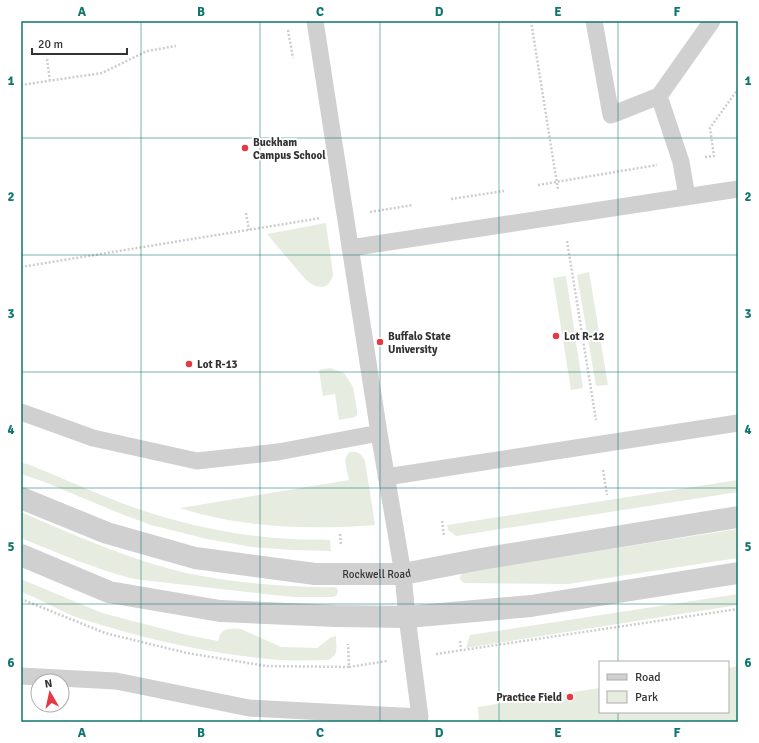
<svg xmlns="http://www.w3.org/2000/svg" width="759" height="743" viewBox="0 0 759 743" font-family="Signika,sans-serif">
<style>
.green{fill:#e6ecdf}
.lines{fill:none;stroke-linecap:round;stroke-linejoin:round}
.path{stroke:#cdcdcd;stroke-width:2.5;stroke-dasharray:2 2;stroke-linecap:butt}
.service{stroke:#d0d0d0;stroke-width:17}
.tertiary{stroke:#d0d0d0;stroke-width:22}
.grid{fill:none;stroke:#0f766e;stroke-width:1;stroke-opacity:0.55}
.poi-dot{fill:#e63946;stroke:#fff;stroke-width:1.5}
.labels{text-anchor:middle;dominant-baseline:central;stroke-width:4;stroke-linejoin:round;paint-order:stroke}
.poi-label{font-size:11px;font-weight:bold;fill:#333;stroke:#fff;text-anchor:start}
.street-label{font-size:11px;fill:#333;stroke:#fff}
.neatline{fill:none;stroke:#0f766e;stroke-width:1.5}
.grid-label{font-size:13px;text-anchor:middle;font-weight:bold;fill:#0f766e}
</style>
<rect width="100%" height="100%" fill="#fff"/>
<path class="green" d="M326,223L333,274C330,291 316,289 306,280L267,234Z
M589,272L608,385L596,386L577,275Z
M566,276L583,388L571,390L553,278Z
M330,368L344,373L353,387L357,410V415L355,417L339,420L335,394L323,396L319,370Z
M350,452C357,451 362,454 365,461L375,525C310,530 242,528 180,508L349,480C348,472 341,458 350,452Z
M21,462C53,473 82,488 114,500C170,522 231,536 291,539C304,540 317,539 330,540L331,551L292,550L252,547L207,539L151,525L119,513L42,481L21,474Z
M738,480V492L456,536L448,530L447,525Z
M21,512C74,535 130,560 186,573C220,580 254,584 288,586C304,586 319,588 334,587L337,588L338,592L336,596L332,597H296L273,595L134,579C95,569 58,553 21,538Z
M738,529V558L568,584L464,583C458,579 459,575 465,572Z
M21,579L102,613L187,635L218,641C219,639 219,637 220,635C223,628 234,628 241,629L281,647L317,648L330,638L336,636C336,647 339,654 329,660C313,660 297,661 281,660C213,655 144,639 79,618C59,611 41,599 21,592Z
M738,594V605L466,648L470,635Z
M738,666V722H479L478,707L600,688V712H728V668Z"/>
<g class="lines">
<path class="path" d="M531,21L558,190
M288,30L293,58
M47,59L50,81
M21,85L102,73L147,51L176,46
M705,157L714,156L710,128L738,89
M538,185L657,165
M451,199L504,191
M370,212L413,205
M246,213L249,230
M567,241L596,420
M21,267L321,218
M603,470L607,495
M442,521L444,536
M340,534L341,546
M21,599L105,633L187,653L266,666L349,667L348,644
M460,641L461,650
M436,654L738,609
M349,667L387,661"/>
<path class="service" d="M594,21L611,115L659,96L712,21
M659,96L681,162L687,197
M350,248L738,189
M21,412L93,438L197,461L278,452L379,433
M386,477L738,423
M21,676L116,681L249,708L420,717L407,617L403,574L379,433L315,21"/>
<g class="tertiary">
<path id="s1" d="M21,498L107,533L195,558L315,574H403L481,559L738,517"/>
<path d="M21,555L109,592L220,611L335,616L407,617L531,606L738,573"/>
</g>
</g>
<path class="grid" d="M141,21V722M260,21V722M380,21V722M499,21V722M618,21V662M21,138H738M21,255H738M21,372H738M21,488H738M21,604H738M618,712V722"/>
<g class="poi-dot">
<circle cx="245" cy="148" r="4"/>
<circle cx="556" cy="336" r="4"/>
<circle cx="380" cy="342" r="4"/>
<circle cx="189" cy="364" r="4"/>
<circle cx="570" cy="697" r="4"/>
</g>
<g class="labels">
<g class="poi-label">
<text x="253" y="142">Buckham<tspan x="253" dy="13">Campus School</tspan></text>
<text x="388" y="336">Buffalo State<tspan x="388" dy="13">University</tspan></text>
<text x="564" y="336">Lot R-12</text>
<text x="197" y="364">Lot R-13</text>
<text x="562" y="697" text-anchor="end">Practice Field</text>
</g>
<g class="street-label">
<text stroke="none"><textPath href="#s1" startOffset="367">Rockwell Road</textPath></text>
</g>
</g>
<rect width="759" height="743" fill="none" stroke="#ffffff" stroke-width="44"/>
<rect x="599" y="661" width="130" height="52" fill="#ffffff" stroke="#adadad"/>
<rect x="607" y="674" width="20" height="6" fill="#d0d0d0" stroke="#adadad"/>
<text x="635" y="681" font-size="12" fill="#333333">Road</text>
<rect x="607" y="691" width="20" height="12" fill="#e6ecdf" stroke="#adadad"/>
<text x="635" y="701" font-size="12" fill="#333333">Park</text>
<g transform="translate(50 693) rotate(351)"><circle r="19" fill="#ffffff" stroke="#adadad"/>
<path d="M0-3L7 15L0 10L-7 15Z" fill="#e63946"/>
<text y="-6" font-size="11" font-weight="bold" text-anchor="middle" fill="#333333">N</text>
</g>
<path d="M32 48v6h95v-6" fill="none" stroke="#333333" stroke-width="2"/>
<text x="38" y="48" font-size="12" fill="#333333" stroke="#ffffff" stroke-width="3" paint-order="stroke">20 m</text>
<rect x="22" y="22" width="715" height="699" class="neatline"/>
<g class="grid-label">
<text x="82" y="16">A</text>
<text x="201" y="16">B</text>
<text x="320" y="16">C</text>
<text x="439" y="16">D</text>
<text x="558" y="16">E</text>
<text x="677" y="16">F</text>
<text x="11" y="85">1</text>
<text x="748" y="85">1</text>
<text x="11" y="201">2</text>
<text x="748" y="201">2</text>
<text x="11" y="318">3</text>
<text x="748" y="318">3</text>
<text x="11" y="434">4</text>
<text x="748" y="434">4</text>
<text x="11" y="551">5</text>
<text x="748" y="551">5</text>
<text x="11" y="667">6</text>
<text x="748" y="667">6</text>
<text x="82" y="737">A</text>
<text x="201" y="737">B</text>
<text x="320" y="737">C</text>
<text x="439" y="737">D</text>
<text x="558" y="737">E</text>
<text x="677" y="737">F</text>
</g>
</svg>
